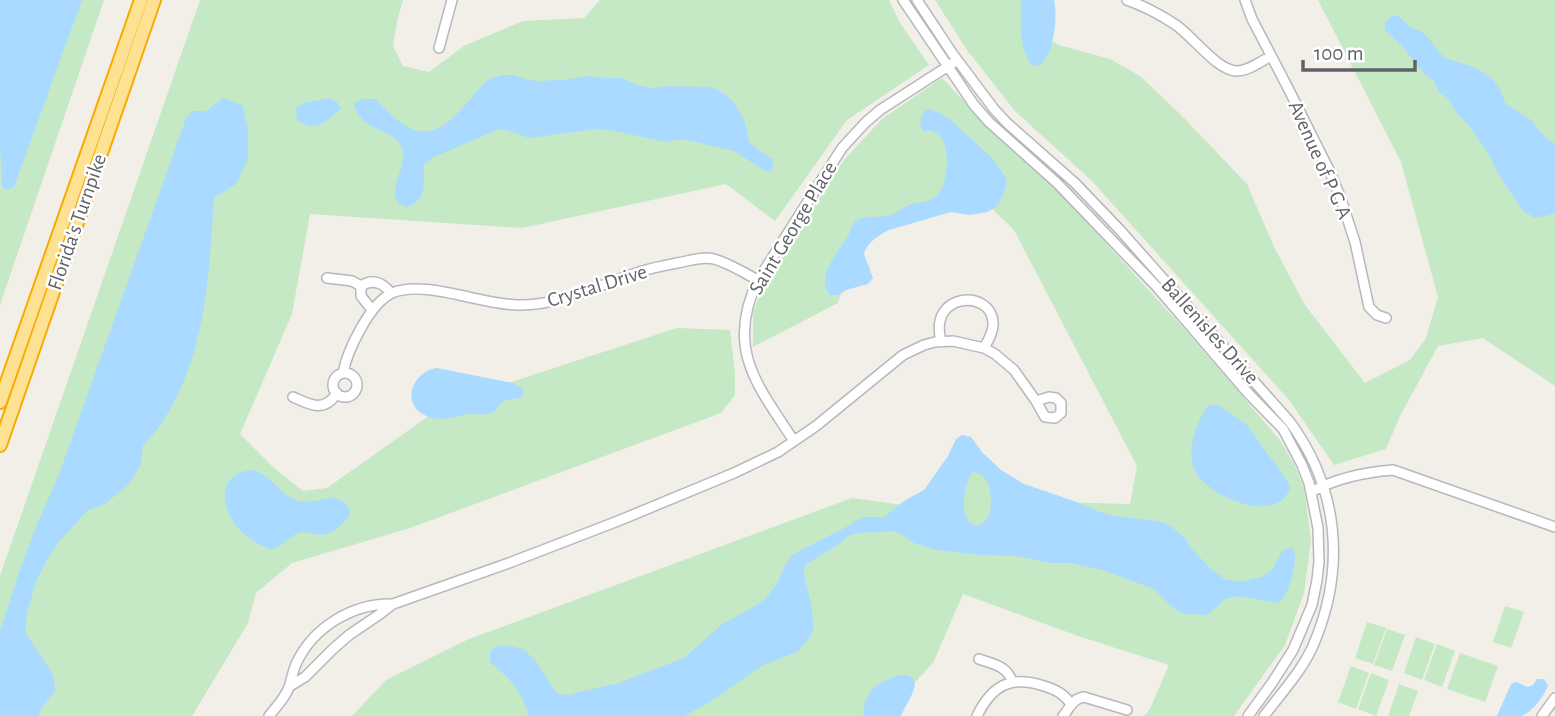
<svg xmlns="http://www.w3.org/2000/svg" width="1555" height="716" viewBox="0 0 1555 716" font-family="'Alegreya Sans',sans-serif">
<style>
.green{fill:#c5e8c5}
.water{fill:#aadaff;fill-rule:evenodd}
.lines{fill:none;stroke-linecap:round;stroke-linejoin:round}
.minor-casing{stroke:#b5b8bc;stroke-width:12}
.highway-casing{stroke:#f9ab00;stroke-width:16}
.minor{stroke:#fff;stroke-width:9}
.highway{stroke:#fde293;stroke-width:12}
.labels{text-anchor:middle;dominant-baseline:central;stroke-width:5;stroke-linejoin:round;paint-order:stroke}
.street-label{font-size:21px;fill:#5f6368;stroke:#fff}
</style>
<rect width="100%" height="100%" fill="#f1efe8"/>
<path class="green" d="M0,0H104L0,305Z
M200,0H403L397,21L393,46L403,66L429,72L464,46L523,21L584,18L600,0H889L900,23L929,65L847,120L775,221L726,184L522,228L310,214L292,314L240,434L275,469L303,491L327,488L447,403L677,328L730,330L735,373V395L721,413L410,528L292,563L256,593L248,623L192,716H0V576Z
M935,0H1029L1046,38L1059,45L1110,59L1140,76L1182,116L1247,184L1274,247L1305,305L1365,383L1410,360L1426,338L1438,297L1401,162L1318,0H1555V386L1483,338L1438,346L1400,416L1386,449L1334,465L1289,400L1091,180L1015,111L967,50Z
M942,78L987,125L1061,194L1187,332L1280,440L1296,468L1304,489L1311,540L1304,593L1285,645L1234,716H1144L1150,709L1169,665L1078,636L963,594L933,663L884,716H352L386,680L469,639L852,498L910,506L980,468L1052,502L1130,504L1137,466L1014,230L976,193L873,228L850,263L838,303L753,347V313L763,287L844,160L882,119Z
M1505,606L1524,612L1511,648L1493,642Z
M1367,622L1386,628L1373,664L1355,658Z
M1387,629L1405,635L1392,671L1374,665Z
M1416,637L1435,644L1422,680L1404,673Z
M1437,644L1455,651L1442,687L1424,680Z
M1460,653L1498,666L1485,702L1447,689Z
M1351,666L1369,673L1356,709L1338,702Z
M1371,673L1389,680L1376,716L1358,709Z
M1399,684L1418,691L1409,716H1388Z"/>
<path class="water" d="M0,0H82L14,187L6,190L2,187L0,146Z
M1021,0H1054C1058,17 1054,56 1039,66L1032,65C1018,48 1021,20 1021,0Z
M1392,16H1398L1409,26L1425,34L1441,54L1447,59L1471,66L1483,72L1493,80L1500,89L1505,103L1531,120L1545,137L1555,144V212L1554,214L1535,218L1523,211L1498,174L1489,154L1467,123L1458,115L1447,98L1439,92L1433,80L1427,77L1403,47L1385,30C1384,23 1387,20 1392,16Z
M505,75H514L528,80L540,81L563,80L590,76L604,78H621L638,85L651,88L666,86L711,87L725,94L734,103L744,120L750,143L773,160V168L769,172H767L734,151L682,139L666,142L610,130L597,129L529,138L507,130L499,129L432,158L424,165C423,183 428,201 406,207C404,206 398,203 397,201C389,191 406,165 403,152C398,126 359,134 354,103L363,99H375C384,107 393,118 403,124C435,145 454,117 474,95C478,91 481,85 485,82C491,78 498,76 505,75Z
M223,98L242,105L248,128V159L236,184L214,198C209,270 207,347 169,411C161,424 154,435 143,445L141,464L130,483L105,504L87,511L59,542L45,563L36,582L27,613L25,632L54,676L55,691L43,706L38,716H0V632L19,572L38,522L58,477L187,116L193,111H206Z
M329,98L337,102L341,109C326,121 314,135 297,119L296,108L304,103Z
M928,109L940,113L952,121L992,158L1005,176L1007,182L1005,190L999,204L993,209L987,212L970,215L951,212L889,230C879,235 867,242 864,254L873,278L868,284L846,290L839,295H830C815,278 837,253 847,238C851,232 851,224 857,220C867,214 879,219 889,215C896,213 902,208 908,205C919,201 929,204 938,194C951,179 953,124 923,131L920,126C921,119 921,113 928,109Z
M437,368L513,383L523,389L524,392L520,398C515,399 508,399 504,401C499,404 497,410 492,413C485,416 478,414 470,414C458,415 445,421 433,418C399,411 409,372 437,368Z
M1213,405L1220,406L1247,425L1288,482L1290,488C1277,527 1204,495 1194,469C1187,449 1196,422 1208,406Z
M962,435L971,437L982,452L1001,470L1024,484L1074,501L1100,512L1114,516L1157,521L1169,525L1186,539L1190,547L1212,570L1225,579L1241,582L1262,577L1272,570L1283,550L1287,548L1294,549C1298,562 1289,596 1278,603L1238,596L1225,599L1213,610L1206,615L1187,614L1180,612L1169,604L1154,589L1102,570L1071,563H1050L1017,556L981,555L936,550L914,543L901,534L893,531L858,533L847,536L842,542L805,565L804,574L812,610L814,628L809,639L797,652L763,665L710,702L684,716H528C522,689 510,679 490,662V653L491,650L495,647L504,645L523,649L536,661L555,691L559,694L567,695L619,683L684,658L721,625L760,603L766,598L778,582L785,565L792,555L852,524L854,521L866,517H884L904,501L924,490L948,456L956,439ZM973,472C984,474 988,480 990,491C998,534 957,539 965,492C967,484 968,478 973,472Z
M252,470C273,475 278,494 296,500C313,506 326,495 338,499C343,501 348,505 349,510C351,516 349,516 346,520C339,528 330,536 319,535C311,534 306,530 298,533C287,538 283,546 271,550C258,544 243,536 235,524C219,502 220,473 252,470Z
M900,675C930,674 906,702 901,716H864C863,691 878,682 900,675Z
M1537,679H1544L1548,685C1545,695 1532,713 1521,716C1514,716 1504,716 1497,716L1511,684L1516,682L1528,687L1533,685Z"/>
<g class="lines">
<g class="minor-casing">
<path id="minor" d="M903,0L974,105L989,122L1057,183L1157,287L1247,392L1283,429L1302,465L1309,483L1318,528L1319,562L1317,580L1312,605L1293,650L1272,683L1248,716
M917,0L952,53L994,109L1007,123L1075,183L1120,230L1290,422C1338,488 1346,565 1315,641C1304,669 1282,692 1264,716
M1127,0C1144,6 1161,15 1176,25C1193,37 1217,70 1236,71C1248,71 1260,62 1271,56
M1245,0L1252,19L1289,90L1329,170L1340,196L1355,242L1369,307L1377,315L1386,318
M439,48L452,0
M327,278L352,281L361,286
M372,310L361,296V286C373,278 383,283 391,293
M941,341C928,292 991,289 993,322C994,331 988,341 984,348
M343,373C347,351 370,303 392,293C424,279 482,305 518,305C563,306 604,282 646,270C656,267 667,265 677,263C689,261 702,256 714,259C729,263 744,273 758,280
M333 385a12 12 0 1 1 24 0a12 12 0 1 1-24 0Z
M293,397C310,405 324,413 337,393
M1049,397L1056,398L1061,403V413L1055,418L1045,417L1036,401Z
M794,441C757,385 725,348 758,280L842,148L865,123L880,110L953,63
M1311,492C1335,479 1366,472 1393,470L1555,527
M979,659C993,664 1008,666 1012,682
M290,686L305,677L333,649L349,635L380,614L393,604L509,563L618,521L734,473L778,452L816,426L903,355L924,345L935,342L953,341L984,348L995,354L1014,370L1036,401
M269,716C276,707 287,696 290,684C292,677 293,671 296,664C313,627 353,603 393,604
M977,716C992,685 1011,675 1044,686C1056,690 1063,693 1071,704
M1063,716C1070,708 1072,699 1084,697L1127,710
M1542,716L1555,698"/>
</g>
<g class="highway-casing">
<path id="highway" d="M0,402L141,0
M0,445L154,0"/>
</g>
<use href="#minor" class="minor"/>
<use href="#highway" class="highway"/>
</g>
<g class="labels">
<g class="street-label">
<text transform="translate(1320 160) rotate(66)">Avenue of P G A</text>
<text transform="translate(77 222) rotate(-71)">Florida's Turnpike</text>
<text transform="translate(793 228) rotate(-59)">Saint George Place</text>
<text transform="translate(597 286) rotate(-17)">Crystal Drive</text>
<text transform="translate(1210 331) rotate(48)">Ballenisles Drive</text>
</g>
</g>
<path d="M1303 60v10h112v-10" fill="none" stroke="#5f6368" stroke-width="3.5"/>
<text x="1314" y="60" font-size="21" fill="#5f6368" stroke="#ffffff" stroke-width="5" paint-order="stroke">100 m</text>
</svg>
